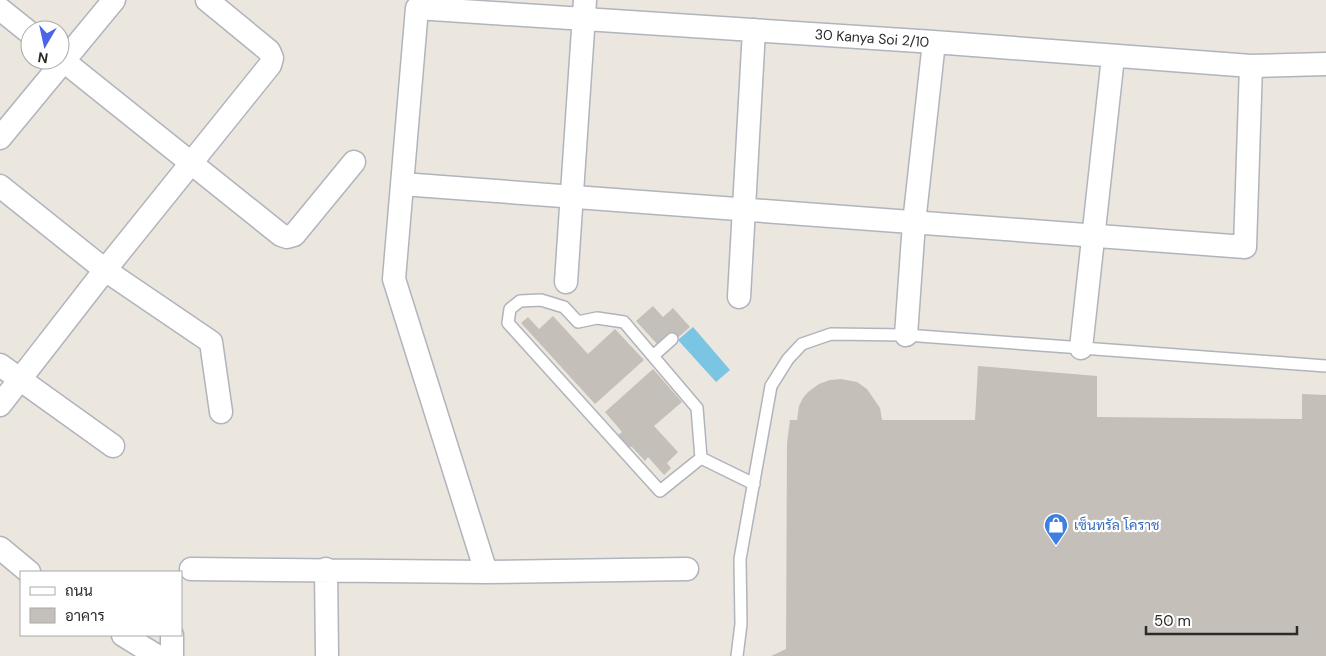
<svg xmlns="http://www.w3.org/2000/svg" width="1326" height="656" viewBox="0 0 1326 656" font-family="'DM Sans',Sarabun,sans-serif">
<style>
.water{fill:#7ac4e4}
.building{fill:#c4c0b9}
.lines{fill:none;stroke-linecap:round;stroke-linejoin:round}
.service-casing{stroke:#b1b4bd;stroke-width:14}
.minor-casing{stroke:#b1b4bd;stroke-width:25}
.service{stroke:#fff;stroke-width:11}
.minor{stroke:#fff;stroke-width:22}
.labels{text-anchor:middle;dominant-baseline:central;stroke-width:4.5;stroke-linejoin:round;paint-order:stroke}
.street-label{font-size:14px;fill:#2b2b2b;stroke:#fff}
.shop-label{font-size:14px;fill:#366cbe;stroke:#fff;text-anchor:start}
</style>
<rect width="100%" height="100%" fill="#ebe6de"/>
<path class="water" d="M693,327L730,370L716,382L678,340Z"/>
<path class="building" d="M653,306L663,317L673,308L690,327L674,341L668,334L657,344L636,321Z
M553,316L588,354L615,329L644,360L595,404L521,323L528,317L539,329Z
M978,366L1097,376V417L1302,419V394L1326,395V656H771L786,649L787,443L790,420H797L799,406L803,398L808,392L819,384L830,380L841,379L857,382L867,389L880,408L882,420H975Z
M653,369L682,402L654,426L678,452L667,463L671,468L664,475L648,457L645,461L632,447H629L618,435L622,432L605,412Z"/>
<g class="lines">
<g class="service-casing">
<path id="service" d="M653,356L672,339
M701,458L697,408L624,322L597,318L578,322L564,307L541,300L520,301L510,309L508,323L660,491L701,458L754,484
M737,656L741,624L740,559L771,386L788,359L802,344L831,334L906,335L1326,366"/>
</g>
<g class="minor-casing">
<path id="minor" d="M0,9L30,33
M60,58L281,235L287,237L294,235L354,162
M0,138L114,0
M402,184L1245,247L1251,66
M0,186L105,270L211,342L221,412
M566,282L585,0
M739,297L754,30
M906,335L914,223L934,42
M1081,348L1113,57
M0,365L113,446
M0,405L105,270L270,65L272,58L269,51L207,0
M0,548L29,572
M191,569L486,572L687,569
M326,569L327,656
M486,572L394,279L417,8L934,42L1251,66L1326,64
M123,635L157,656
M172,656V635"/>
</g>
<use href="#service" class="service"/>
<use href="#minor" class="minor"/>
</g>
<defs>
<g id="shop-pin" transform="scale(1.25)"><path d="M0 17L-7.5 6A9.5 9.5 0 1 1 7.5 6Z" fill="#3f7fe0" stroke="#fff"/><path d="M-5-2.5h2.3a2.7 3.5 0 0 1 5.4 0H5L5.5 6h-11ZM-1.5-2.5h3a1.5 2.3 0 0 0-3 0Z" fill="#fff"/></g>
</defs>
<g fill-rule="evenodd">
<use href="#shop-pin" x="1056" y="525"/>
</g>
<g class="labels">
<g class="street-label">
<text transform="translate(872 38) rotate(4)">30 Kanya Soi 2/10</text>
</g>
<g class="shop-label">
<text x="1074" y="525">เซ็นทรัล โคราช</text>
</g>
</g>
<rect x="20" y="571" width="162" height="65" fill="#ffffff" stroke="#aaaaaa"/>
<rect x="30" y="587" width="25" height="8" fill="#ffffff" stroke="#aaaaaa"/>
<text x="65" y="596" font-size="15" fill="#2b2b2b">ถนน</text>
<rect x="30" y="608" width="25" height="15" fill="#c4c0b9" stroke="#aaaaaa"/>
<text x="65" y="621" font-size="15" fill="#2b2b2b">อาคาร</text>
<g transform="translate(45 45) rotate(189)"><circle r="24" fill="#ffffff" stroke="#aaaaaa"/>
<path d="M0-4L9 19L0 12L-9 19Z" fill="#4c64ea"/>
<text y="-8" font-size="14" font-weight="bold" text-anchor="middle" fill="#2b2b2b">N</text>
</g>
<path d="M1146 626v8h151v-8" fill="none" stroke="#2b2b2b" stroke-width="2.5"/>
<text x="1154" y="626" font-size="15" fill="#2b2b2b" stroke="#ffffff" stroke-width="4" paint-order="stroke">50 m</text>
</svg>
